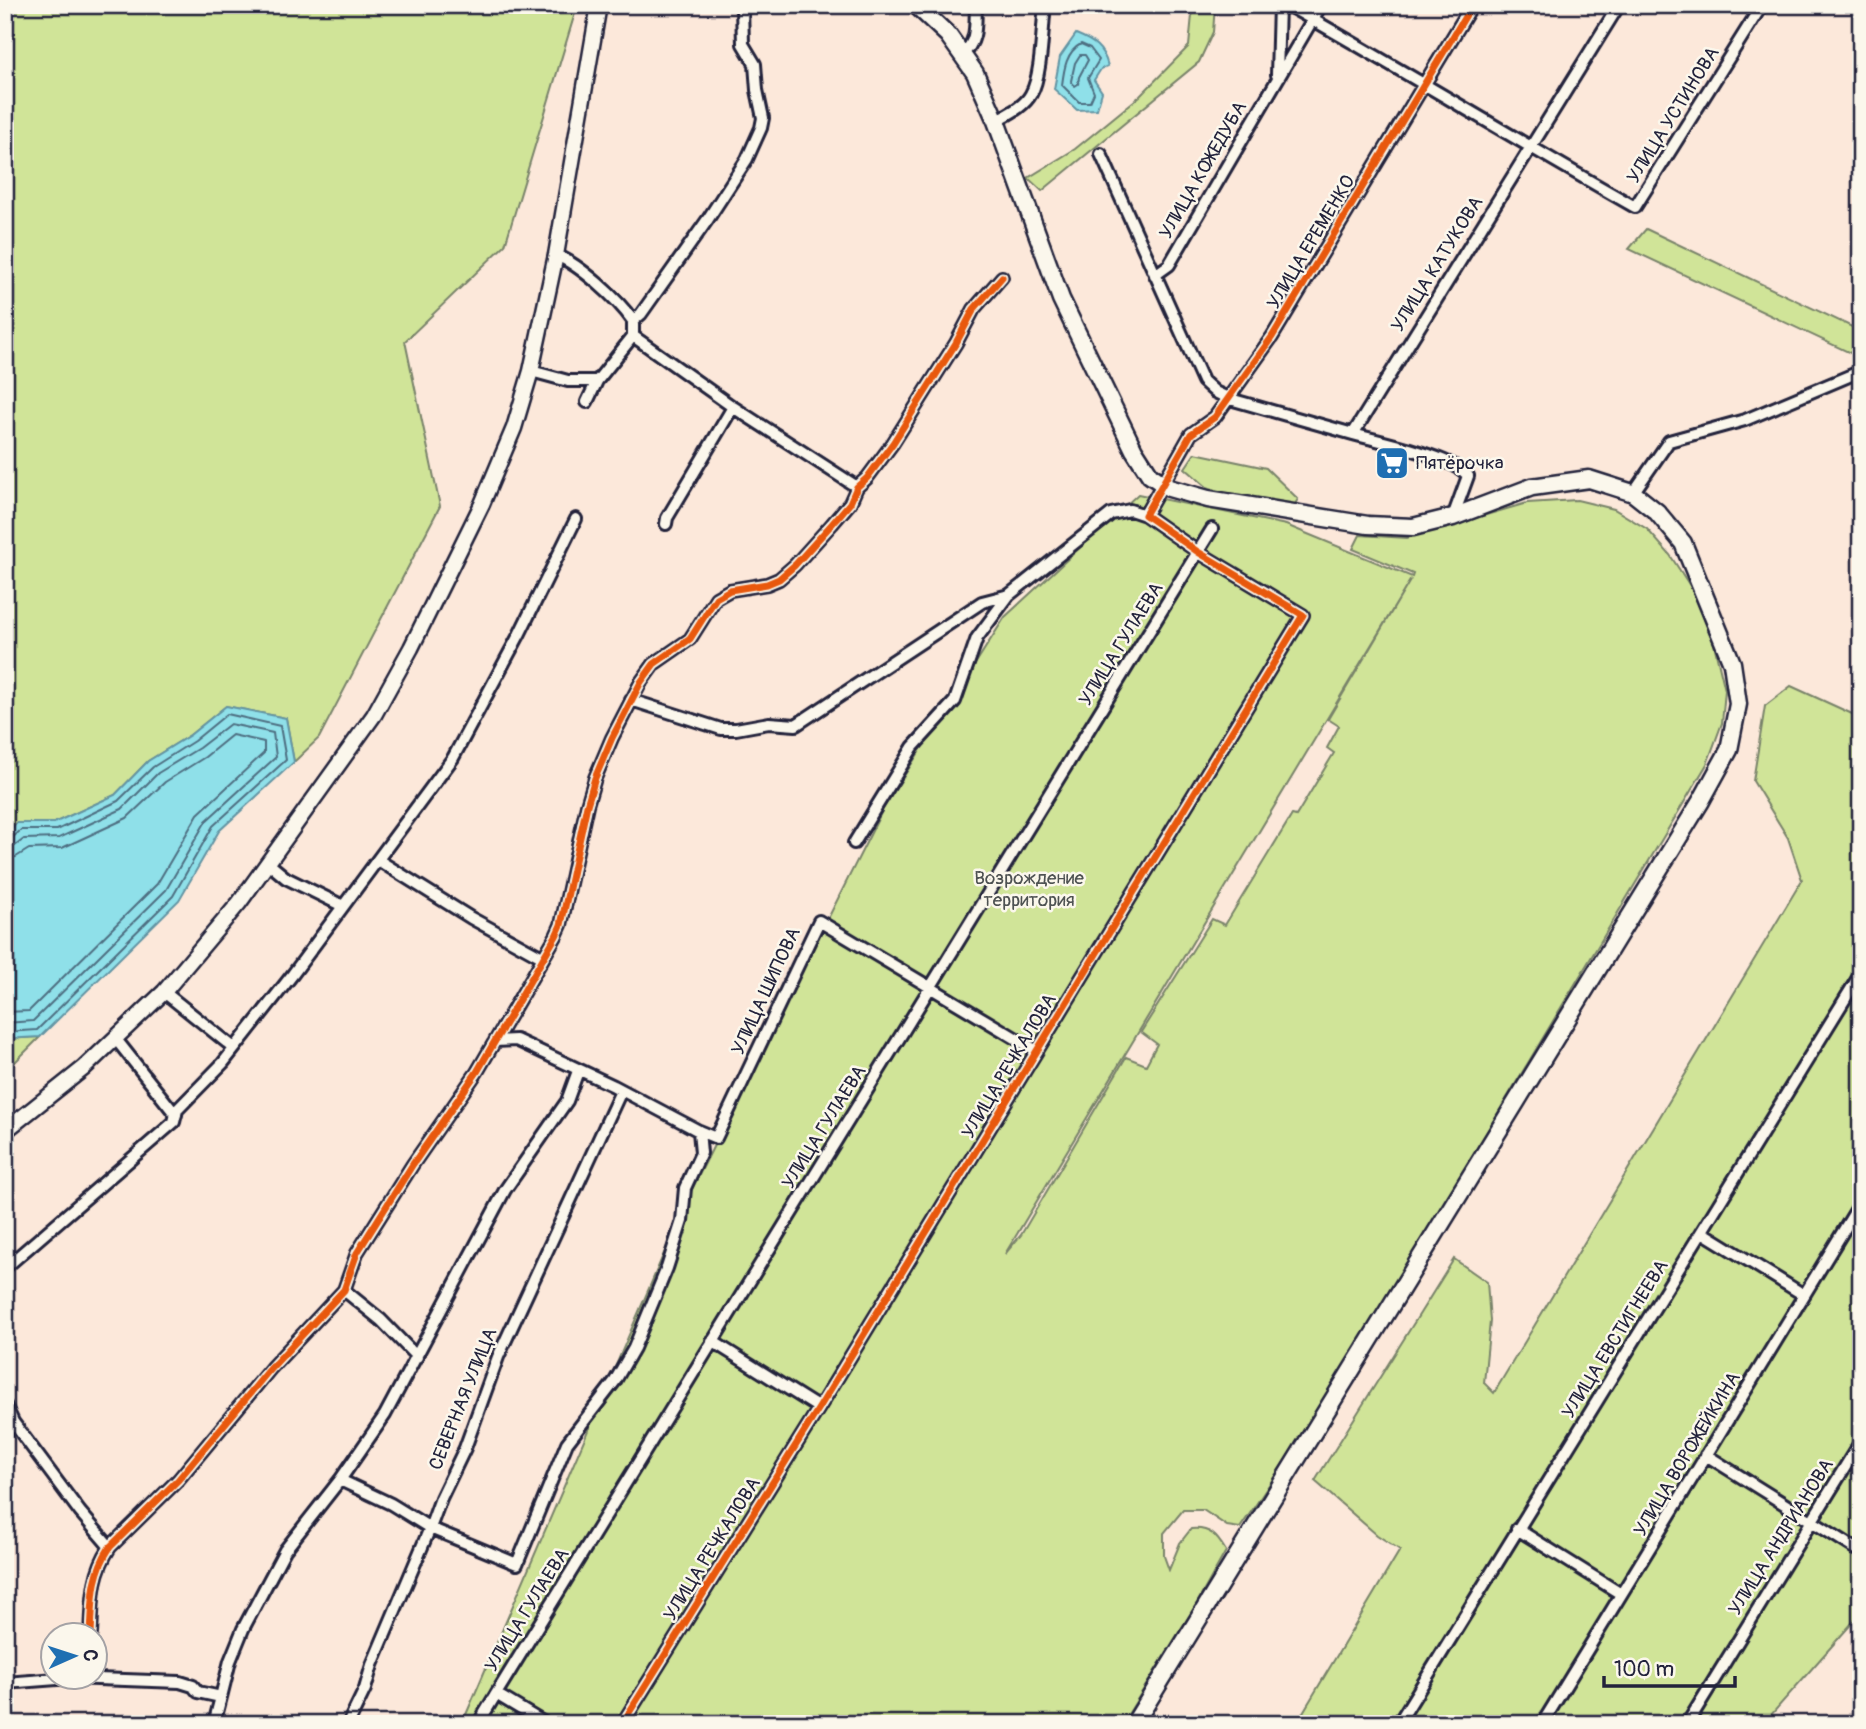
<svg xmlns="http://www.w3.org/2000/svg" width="1866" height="1729" viewBox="0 0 1866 1729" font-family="Pangolin,sans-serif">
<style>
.green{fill:#d0e498;stroke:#79836a;stroke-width:2;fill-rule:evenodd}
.water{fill:#8fe0e9;stroke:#6394a3;stroke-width:2}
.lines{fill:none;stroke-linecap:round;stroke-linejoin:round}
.shore{stroke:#4e6e81;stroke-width:2}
.minor-casing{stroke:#22223b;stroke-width:16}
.tertiary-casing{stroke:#22223b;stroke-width:19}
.secondary-casing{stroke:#22223b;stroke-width:21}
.minor{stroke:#fbf7ec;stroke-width:10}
.tertiary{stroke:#fbf7ec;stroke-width:14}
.secondary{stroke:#fbf7ec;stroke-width:16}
.cycleway-casing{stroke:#fbf7ec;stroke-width:11}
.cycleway{stroke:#e8590c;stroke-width:7}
.labels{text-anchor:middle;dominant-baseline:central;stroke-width:5;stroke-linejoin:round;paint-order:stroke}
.street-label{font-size:19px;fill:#22223b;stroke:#fbf7ec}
.poi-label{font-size:19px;fill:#22223b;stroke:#fbf7ec;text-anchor:start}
.park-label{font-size:19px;fill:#4e5252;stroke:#fbf7ec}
</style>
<rect width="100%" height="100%" fill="#fce8da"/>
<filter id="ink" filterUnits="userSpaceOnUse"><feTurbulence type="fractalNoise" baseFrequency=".0143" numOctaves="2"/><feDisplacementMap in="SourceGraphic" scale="14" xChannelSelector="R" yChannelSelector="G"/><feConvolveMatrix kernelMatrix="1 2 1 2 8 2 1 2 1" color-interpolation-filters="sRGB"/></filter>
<g filter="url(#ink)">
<path class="green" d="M5,5H575V13L505,245L405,341L440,506L319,738L294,762L286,718L226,706L190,735L148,761L115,795L54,823H17L5,835Z
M1193,5H1215L1213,32L1199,62L1042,191L1028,178L1075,149L1140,96L1189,46Z
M1646,229L1852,327L1861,313V358L1629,249Z
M1195,453L1266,468L1298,499L1294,506L1234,496L1207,487L1185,468Z
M1138,494L1286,525L1412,577L1413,574L1353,549L1360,535L1407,538L1527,503L1577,500L1614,509L1647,529L1670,555L1692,589L1714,644L1725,690L1722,723L1707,764L1338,1380L1253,1509L1240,1528L1227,1526L1203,1510H1183L1164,1533V1556L1169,1570L1180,1543L1191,1529C1210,1527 1217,1536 1226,1551L1197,1603L1122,1724H462L689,1195L883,809L1005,617ZM1411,579L1328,719L1339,726L1327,748L1334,753L1296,816L1292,815L1225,925L1212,919L1141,1032L1157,1044L1146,1065L1126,1057L1021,1235L1005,1254Z
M1791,686L1861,718V1613L1763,1724H1296L1400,1550L1377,1535L1315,1481L1454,1259L1487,1282L1490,1321L1484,1383L1494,1393L1802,880L1788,838L1753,781L1765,706Z
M40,1037L5,1072V1039Z"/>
<path class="water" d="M1076,34C1093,41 1103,47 1108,66L1101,69L1094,80L1102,92L1097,109L1077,110L1054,89L1060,57Z
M226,706L286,718L294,762L219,831L179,900L40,1037L5,1039V835L17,823H54L115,795L148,761L190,735Z"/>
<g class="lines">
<path class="shore" d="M1081,44L1090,48L1099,60L1088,78L1094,93L1090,102H1079L1062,85C1064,69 1066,52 1081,44Z
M1080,55H1085L1088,60L1079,77L1078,84L1075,86L1071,81L1075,63Z
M5,839L12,838L21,830H57L118,801L153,767L194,741L227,714L280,726L286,760L213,826L173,896L37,1030L5,1032
M5,848L15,846L24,839L59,838L122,809L158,773L199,748L230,724L273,733L276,757L206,821L166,890L33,1021L5,1023
M5,858L16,857L29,849L62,848L127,818L165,782L205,757L232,735L264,742V753L198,814L157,884L29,1011L5,1012"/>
<g class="minor-casing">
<path id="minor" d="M1287,5C1404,71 1518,141 1635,207L1762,5
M963,53C978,42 975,23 976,5
M1277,75L1279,5
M996,121C1008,114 1024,107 1031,94C1042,75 1042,29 1045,5
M1101,154L1203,381L1215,392L1230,399L1353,434L1619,5
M556,255C580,265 618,299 633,321
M1155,275L1169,265L1321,5
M633,336L733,407L857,487
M531,371L568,381H597
M587,402L597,381L633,336V321L641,314L708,219L747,159L761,128L763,118L757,90L755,64L743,44L742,7L738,5
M1353,434C1378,441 1455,457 1468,476L1453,517
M1633,493L1669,441L1745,420L1861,371
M666,524L667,518L733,407
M631,700L721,729H736L769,723L796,725L982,602L1009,595
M854,843L913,747L955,701L977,638L1009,595L1111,514L1130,510L1145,515
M378,860L471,918L542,957
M268,863L286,878L343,906
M164,992L234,1048
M115,1038L176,1115
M495,1041L516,1040L614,1086L699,1131L716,1138L819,921L1037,1051
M1702,1232L1804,1295
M5,1268L174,1122L177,1110L223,1063L293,974L453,758L519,635L576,519
M344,1290L381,1320L417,1357
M712,1341L819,1408
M5,1405L13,1422L80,1512L110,1547
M1706,1455L1861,1552
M340,1480L391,1504L430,1528L517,1564L567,1443L615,1381L634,1348L646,1319L667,1268L682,1221L685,1188L701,1153L699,1131
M1517,1529L1621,1594
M91,1634C93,1601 91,1576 110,1547L178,1480L271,1368L344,1290L357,1253L413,1164L477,1072L556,936L561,925L587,805L595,778L612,738L641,682L654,664L690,639L716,598L730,590L767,584L779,579L795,565L832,524L850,503L857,487L867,478L893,443L956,343L974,309L1002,277
M5,1683L70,1678L180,1682L193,1686L198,1692L221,1697L214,1724
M221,1697L230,1661L243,1629L285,1550L340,1480L385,1415L505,1190L567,1101L578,1071
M348,1724L365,1689L372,1665L430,1528L441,1498L465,1448L498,1357L621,1091
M478,1724L496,1694
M546,1724L496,1694L1212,529
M622,1724L819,1408L1303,615L1198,552L1145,515L1191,434L1215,417L1272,337L1472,5
M1398,1724L1861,973
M1542,1724L1861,1202
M1687,1724L1861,1441"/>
</g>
<g class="tertiary-casing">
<path id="tertiary" d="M5,1131L84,1068L164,992L239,903L374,715L411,648L482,504L514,428L531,371L556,255L599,5"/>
</g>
<g class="secondary-casing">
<path id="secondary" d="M916,5L948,35L975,73L996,121L1061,299L1134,450L1150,475L1169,488L1208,499L1368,525L1413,527L1453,517L1532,487L1589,479L1633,493L1657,512L1683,543L1732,663L1738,704L1729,750L1701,801L1134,1724"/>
</g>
<use href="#minor" class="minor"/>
<use href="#tertiary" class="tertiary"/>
<use href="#secondary" class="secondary"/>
<g class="cycleway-casing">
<path id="cycleway" d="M91,1634C93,1601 91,1576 110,1547L178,1480L271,1368L344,1290L357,1253L413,1164L477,1072L556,936L561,925L587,805L595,778L612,738L641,682L654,664L690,639L716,598L730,590L767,584L779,579L795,565L832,524L850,503L857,487L867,478L893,443L956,343L974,309L1002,277
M622,1724L819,1408L1303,615L1198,552L1145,515L1191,434L1215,417L1272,337L1472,5"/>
</g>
<use href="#cycleway" class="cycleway"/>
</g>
</g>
<defs>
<g id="supermarket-square" transform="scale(1.75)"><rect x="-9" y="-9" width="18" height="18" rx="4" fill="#1f6fb2" stroke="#fbf7ec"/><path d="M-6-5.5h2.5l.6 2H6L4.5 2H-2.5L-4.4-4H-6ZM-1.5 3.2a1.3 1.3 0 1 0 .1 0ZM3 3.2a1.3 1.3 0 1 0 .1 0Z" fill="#fff"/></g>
</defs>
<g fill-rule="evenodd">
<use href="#supermarket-square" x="1392" y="463"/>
</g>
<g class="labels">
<g class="street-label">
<text transform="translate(1673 115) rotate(-58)">УЛИЦА УСТИНОВА</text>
<text transform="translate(1203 170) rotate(-60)">УЛИЦА КОЖЕДУБА</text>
<text transform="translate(1311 242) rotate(-59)">УЛИЦА ЕРЕМЕНКО</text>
<text transform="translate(1437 264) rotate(-58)">УЛИЦА КАТУКОВА</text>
<text transform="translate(1121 644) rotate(-58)">УЛИЦА ГУЛАЕВА</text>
<text transform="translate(766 991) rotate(-65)">УЛИЦА ШИПОВА</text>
<text transform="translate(1009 1066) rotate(-59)">УЛИЦА РЕЧКАЛОВА</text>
<text transform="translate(824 1127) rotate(-58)">УЛИЦА ГУЛАЕВА</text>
<text transform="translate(1615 1339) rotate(-58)">УЛИЦА ЕВСТИГНЕЕВА</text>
<text transform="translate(463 1399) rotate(-68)">СЕВЕРНАЯ УЛИЦА</text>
<text transform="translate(1687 1454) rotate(-59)">УЛИЦА ВОРОЖЕЙКИНА</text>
<text transform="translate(1781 1537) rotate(-58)">УЛИЦА АНДРИАНОВА</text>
<text transform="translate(712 1549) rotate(-58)">УЛИЦА РЕЧКАЛОВА</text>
<text transform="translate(527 1610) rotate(-58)">УЛИЦА ГУЛАЕВА</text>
</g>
<g class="poi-label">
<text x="1416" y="463">Пятёрочка</text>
</g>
<g class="park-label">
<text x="1029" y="878">Возрождение<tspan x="1029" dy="22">территория</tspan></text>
</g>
</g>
<rect width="1866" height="1729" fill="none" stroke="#fbf7ec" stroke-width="28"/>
<rect x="14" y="14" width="1838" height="1701" fill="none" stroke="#22223b" stroke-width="2.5" filter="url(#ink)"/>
<g transform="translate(74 1656) rotate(87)"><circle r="33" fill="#fbf7ec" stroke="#a4a2a5" stroke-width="2"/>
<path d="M0-5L12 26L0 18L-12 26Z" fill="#1f6fb2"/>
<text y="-10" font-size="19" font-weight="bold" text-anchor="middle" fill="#22223b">С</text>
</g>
<path d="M1604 1676v10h131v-10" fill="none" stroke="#22223b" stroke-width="3.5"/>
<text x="1614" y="1676" font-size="21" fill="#22223b" stroke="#fbf7ec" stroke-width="5" paint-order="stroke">100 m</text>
</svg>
